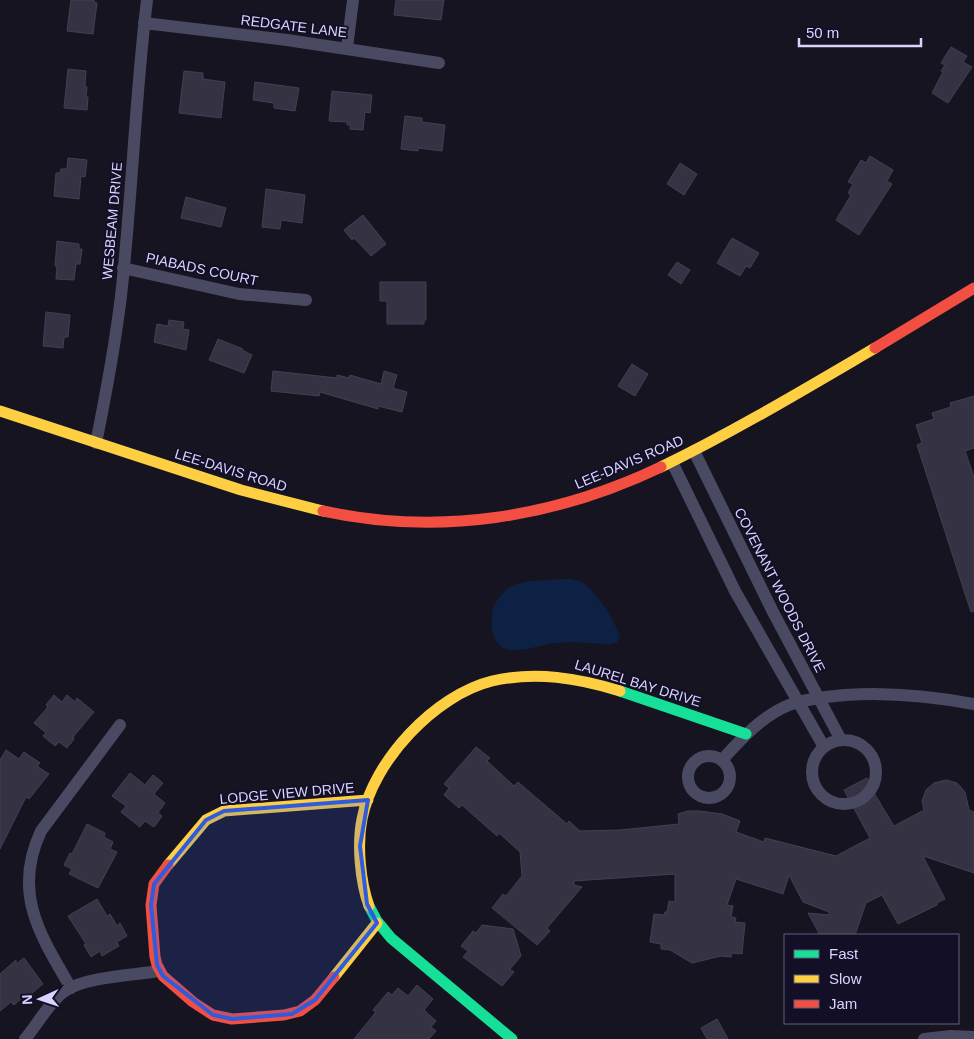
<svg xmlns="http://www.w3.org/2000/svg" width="974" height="1039" viewBox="0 0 974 1039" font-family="Arial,sans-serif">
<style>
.water{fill:#0d2144}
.building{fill:#343243;stroke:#433f54}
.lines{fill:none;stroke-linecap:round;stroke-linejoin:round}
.street{stroke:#4a4962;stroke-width:12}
.fast{stroke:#16e098;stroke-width:11}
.slow{stroke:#ffcf43;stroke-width:11}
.jam{stroke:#f24e42;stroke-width:11}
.marked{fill:#305bdc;fill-opacity:0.2;stroke:#305bdc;stroke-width:4;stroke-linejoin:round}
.labels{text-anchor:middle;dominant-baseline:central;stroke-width:4;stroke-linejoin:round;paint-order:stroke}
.street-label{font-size:14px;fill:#d9d4ff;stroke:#130f26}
</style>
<rect width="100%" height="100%" fill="#161421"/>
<path class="water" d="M572,579C575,580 580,581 583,583C597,593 616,621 620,638L617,642L612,644C593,644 573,641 555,643C541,645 519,653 506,649C490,645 490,619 494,606C496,600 506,589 511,586C522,580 559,579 572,579Z"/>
<path class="building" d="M71,0H94V2L97,3L93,34L67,31Z
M396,0H444L441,20L394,15Z
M951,47L967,56L963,62L972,67L948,103L932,93L943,72L941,71L945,65L941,63Z
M68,69L86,71L85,86L87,87L86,97H88L87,110L64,108Z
M184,71L203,73V79L225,82L221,118L179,113Z
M255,82L299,88L295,111L274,108V103L253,100Z
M332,91L372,95L370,113L365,112L363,130L350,129V125H347V122L329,121Z
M405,116L422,118V122L445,125L442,151L418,148V151L401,149Z
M870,156L893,170L887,181L892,184L859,235L836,220L851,195L848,193L853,184L848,182L861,160L866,163Z
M68,158L87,160L85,177L81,176L79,199L54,196L56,173H60L61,169H67Z
M680,163L697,174L684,195L667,184Z
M266,189L305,195L302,223L281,220L280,229L262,227Z
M186,197L226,208L221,227L181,218Z
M363,215L386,244L371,256L354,238L352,240L344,230Z
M732,238L759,253L750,268L746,266L740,276L717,263Z
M57,241L79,244V249H82L80,264H76L74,280L56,279L57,266H55Z
M677,262L690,270L681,284L668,275Z
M380,282H426V320H424V324H387V301H380Z
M46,312L70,315L68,337H64L63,348L43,346Z
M169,320L184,322L183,329L189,330L186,350L154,342L157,324L168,326Z
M218,339L243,349L242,350L252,355L244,373L209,360Z
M632,364L648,374L635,396L618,386Z
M273,371L337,378V375L349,378L350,375L381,384L384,371L397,375L393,388L407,392L402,412L378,406V409L320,392L319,396L271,391Z
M974,396V448L965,451L974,477V611L971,612L917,445L922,443L916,425L934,419L932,413L951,407L950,403Z
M54,695L62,702L67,695L75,702L77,698L94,712L73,737L74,739L67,748L59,742L55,746L43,736L46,733L34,723L48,707L46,705Z
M476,747L490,758L487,761L514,786L518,782L567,824L569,821L580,831L620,830L679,824L678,814L688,811H700L722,814L740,821L736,832L764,842L765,838L836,856L870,838L844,790L867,778L871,788L894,826L924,810L922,801L926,790L934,783L946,780L957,783L965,792L969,810L974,812V873L923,856L945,899L937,903V905L898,924L882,895L866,903L855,935H820L808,913L829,915V912L803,902L789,875L783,894L736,879L727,905L733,906L731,917L736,918L735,922L745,923L742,954L732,953L731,957L721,956L692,963L670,950L661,949V944L650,942L654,914L664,915L665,912H667L669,901L675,902V874L574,881V885L582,887L547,928L550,931L537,945L492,908L503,894L506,896L522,876L520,852L499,833L497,836L462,805L459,808L444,795L449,788L444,784Z
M6,750L19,759L24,752L40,763L37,766L49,774L29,799L26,797L0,849V760Z
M130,773L145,785L153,775L163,783L154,794L165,803L158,813L162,816L154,827L145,821L140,827L121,812L126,806L112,796Z
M87,824L105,833L104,837L113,842L110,849L117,852L98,888L69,874L72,869L64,865L70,853L72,854Z
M97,899L107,916L110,914L117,926L120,923L127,936L117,942L119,946L102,956L100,951L91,957L84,945L86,944L68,916Z
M482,925L513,929L521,956L510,969L514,972L502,986L463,957L468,951L461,946L473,931L476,933Z
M24,958L43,984L32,993L34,995L25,1003L21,999L14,1005L11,1002L0,1011V974L16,960V964Z
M417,985L433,999L424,1010L436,1021L431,1027L436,1031L429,1039H354L376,1012L373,1010L388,992L392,995L398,988L408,996Z
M717,1019L728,1039H707L701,1028Z"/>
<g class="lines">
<path class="street" d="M144,23L287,40L439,63
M347,48L353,0
M123,268L239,294L306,300
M96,443C106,394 115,345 121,296C132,198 135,98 147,0
M694,451L773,612L841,740
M672,462L735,591L824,747
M812 772a32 32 0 1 1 64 0a32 32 0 1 1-64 0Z
M688 777a21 21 0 1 1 42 0a21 21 0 1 1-42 0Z
M722,760C741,739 762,716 789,705C801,700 814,699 826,697C876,690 925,695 974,704
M71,988C40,935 12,893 41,831L120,725
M25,1039C36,1026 52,999 65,991C85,977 134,975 159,971
M924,1039L951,1036L974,1037"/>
<path class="fast" d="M620,691L746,734
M369,906L377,921L391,938L512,1039"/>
<path class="slow" d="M0,411L241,490L323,511
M661,467C735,431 805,389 875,348
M168,865L206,820L224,811L368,800
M369,906C360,881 357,844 362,819C373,761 435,695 492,681C536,671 578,678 620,691
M334,977L377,923"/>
<path class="jam" d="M875,348L974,288
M323,511C439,536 554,518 661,467
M168,865L154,884L151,905L155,957L157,965L163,976L193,1002L213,1015L232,1019L284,1015L300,1011L315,1000L334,977"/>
</g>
<path class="marked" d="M368,800L360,846L367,904L377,923L315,1000L292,1014L232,1019L213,1015L163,976L157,965L151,905L154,884L206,820L224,811Z"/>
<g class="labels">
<g class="street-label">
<text transform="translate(294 26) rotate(7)">REDGATE LANE</text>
<text transform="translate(112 221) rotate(-85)">WESBEAM DRIVE</text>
<text transform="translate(202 269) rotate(12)">PIABADS COURT</text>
<text transform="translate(629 462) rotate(-23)">LEE-DAVIS ROAD</text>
<text transform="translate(231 470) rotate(17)">LEE-DAVIS ROAD</text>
<text transform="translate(780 590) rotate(63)">COVENANT WOODS DRIVE</text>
<text transform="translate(638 683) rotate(17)">LAUREL BAY DRIVE</text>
<text transform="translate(287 793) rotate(-5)">LODGE VIEW DRIVE</text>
</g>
</g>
<rect x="784" y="934" width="175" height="90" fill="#130f26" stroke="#625e7d"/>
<rect x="794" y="950" width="25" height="8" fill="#16e098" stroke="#625e7d"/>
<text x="829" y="959" font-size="15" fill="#d9d4ff">Fast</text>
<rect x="794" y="975" width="25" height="8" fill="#ffcf43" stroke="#625e7d"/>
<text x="829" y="984" font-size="15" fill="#d9d4ff">Slow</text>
<rect x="794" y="1000" width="25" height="8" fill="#f24e42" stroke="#625e7d"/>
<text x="829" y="1009" font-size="15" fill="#d9d4ff">Jam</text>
<g transform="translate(40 999) rotate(267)" stroke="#130f26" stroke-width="4" paint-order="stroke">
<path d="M0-4L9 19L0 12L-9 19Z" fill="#d9d4ff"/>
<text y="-8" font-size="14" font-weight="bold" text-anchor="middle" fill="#d9d4ff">N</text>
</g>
<path d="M799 38v8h122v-8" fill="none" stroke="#d9d4ff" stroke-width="2.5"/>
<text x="806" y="38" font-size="15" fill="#d9d4ff" stroke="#130f26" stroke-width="4" paint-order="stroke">50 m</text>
</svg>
